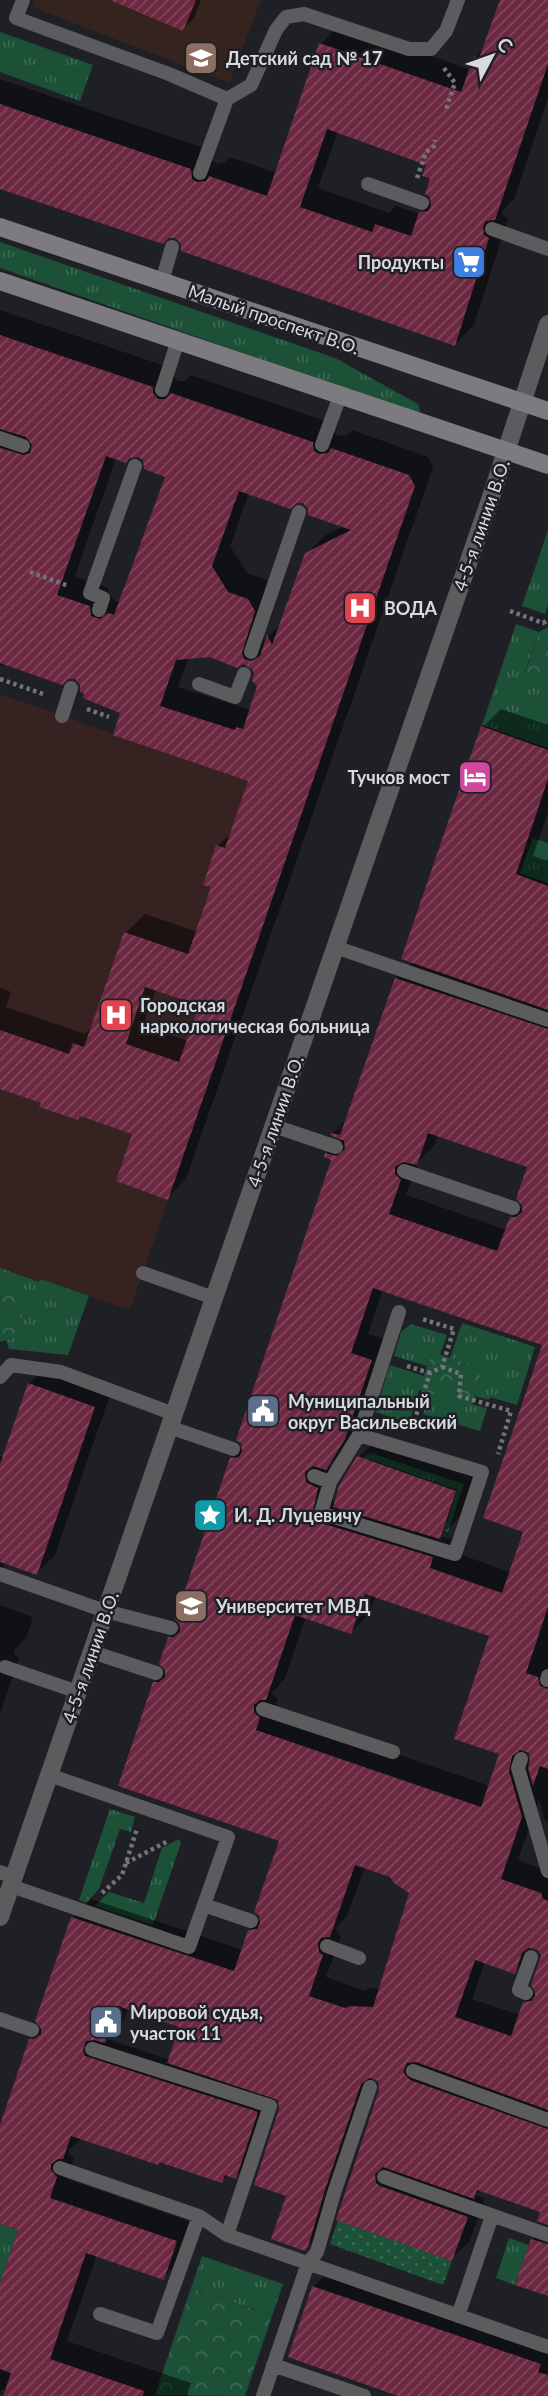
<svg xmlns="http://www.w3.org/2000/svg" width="548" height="2396" viewBox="0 0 548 2396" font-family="Lato,sans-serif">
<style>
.education{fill:#35231e}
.medical{fill:#352221}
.grass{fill:url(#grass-tufts)}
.park{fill:url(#park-crowns)}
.garden{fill:url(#garden-dots)}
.shadow{fill:#0007;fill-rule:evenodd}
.building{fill:url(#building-hatch);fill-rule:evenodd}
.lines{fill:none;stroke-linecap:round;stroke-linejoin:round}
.path{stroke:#737479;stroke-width:4.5;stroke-dasharray:3.5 3.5;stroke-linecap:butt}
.lane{stroke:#5c5b5e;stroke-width:14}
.street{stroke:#5c5b5e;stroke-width:18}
.secondary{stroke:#7e7b80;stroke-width:18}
.labels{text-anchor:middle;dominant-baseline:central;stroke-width:5;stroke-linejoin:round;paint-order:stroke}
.poi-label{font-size:18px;font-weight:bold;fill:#d9dade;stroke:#1f2026;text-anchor:start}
.street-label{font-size:18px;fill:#d9dade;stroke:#1f2026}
</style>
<defs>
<pattern id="grass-tufts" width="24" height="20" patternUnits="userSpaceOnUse" patternTransform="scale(1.75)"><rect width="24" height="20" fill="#1c5037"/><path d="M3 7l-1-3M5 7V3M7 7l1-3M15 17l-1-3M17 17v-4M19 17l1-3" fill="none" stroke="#3c6954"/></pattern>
<pattern id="park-crowns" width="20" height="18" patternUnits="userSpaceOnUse" patternTransform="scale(1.75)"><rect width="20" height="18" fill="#1c5037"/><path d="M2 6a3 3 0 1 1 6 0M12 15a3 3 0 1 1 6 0" fill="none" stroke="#3c6954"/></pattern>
<pattern id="garden-dots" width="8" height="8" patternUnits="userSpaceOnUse" patternTransform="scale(1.75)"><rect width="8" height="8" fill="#1c5037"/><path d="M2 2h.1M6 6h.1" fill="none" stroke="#3c6954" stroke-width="1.8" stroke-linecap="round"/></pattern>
<pattern id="building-hatch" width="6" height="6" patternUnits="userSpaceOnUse" patternTransform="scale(1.75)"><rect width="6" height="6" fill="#6d2841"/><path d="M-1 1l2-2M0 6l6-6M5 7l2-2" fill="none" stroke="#81475c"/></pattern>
</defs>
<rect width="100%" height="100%" fill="#1f2026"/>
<path class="education" d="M34,0H261L229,83L32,7Z"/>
<path class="medical" d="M0,694L306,801L130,1310L41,1280L39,1282L0,1268Z"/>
<path class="grass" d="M0,32L93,65L80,101L0,72Z
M0,242L335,358L418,404L420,411L417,414L412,412L0,268Z
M548,530V605L545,614L522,606Z
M516,624L539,632L525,672L548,681V748L482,725Z
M533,838L548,843V883L520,873Z
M0,1268L39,1282L41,1279L89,1296L68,1355L9,1349L6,1340L14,1337L4,1298L0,1296Z
M462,1323L535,1347L517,1405L490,1397L489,1400L475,1396L483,1368L450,1358Z
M411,1324L447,1335L440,1355L432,1352L427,1366L394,1356L401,1332Z
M390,1365L424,1376L409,1423L375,1412Z
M429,1393L487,1408L480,1431L423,1414Z
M370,1453L464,1484L448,1532L418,1522L421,1514L447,1522L457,1490L369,1459L357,1492L362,1458Z
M110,1809L135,1817L131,1832L120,1829L99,1889L86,1903L79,1900Z
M179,1839L181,1843L153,1925L95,1906L109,1892L144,1903L162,1848Z
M0,2224L18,2230L0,2283Z
M509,2238L529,2245L515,2285L496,2278Z
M202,2256L283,2284L272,2316L191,2288Z"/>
<path class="park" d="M548,627V681L525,673L539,632Z
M8,1285L30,1293L14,1338L0,1342V1296L4,1297Z
M432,1352L483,1368L472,1406L419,1390Z
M191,2288L272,2316L245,2396L155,2395Z"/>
<path class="garden" d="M338,2220L452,2261L443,2285L330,2244Z"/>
<path class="shadow" d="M113,0H201L194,18L183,29Z
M501,0H548V98L514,199L502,211L503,215L508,219L474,325L455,344L183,243L176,236L0,187V79L210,150L211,159L217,164L225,162L230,157L277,173L321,44L340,24L471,70L475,57L484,48ZM338,131L428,164L433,177L432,201L420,214L396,206L389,213L318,188Z
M0,310L171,368V373L178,381H185L191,375L331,423L333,432L339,436L347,435L352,430L428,457L433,467L186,1179L167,1198L135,1133L82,1114L78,1118L44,1102L0,1087V988L11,992L6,1007L85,1034L94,1024L126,933L145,914L198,932L213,886L218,846L232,832L250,780L122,712L82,685L75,677L6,663L0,666ZM140,456L146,463L167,476L121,601H115L108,593V588L75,576L116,458ZM249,493L304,501L310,509L344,526L326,535L306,554L282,623L269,636L266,642L260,633L273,592L267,580L247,573L230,546ZM210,655L243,663L253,667L259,686L251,710L178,687L189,657ZM156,989L201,1004L188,1041L143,1025Z
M501,709L548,725V812L533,856L548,861V1822L545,1821L539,1800L518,1860L548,1871V2224L542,2211L481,2190L475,2195L485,2198L470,2241L451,2259L339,2218L381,2090L379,2080L374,2078L323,2231L305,2249L289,2195L279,2099L274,2097L254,2158L235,2177L229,2175L222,2181L82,2138L69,2150L70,2155L74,2158L67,2179L194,2223L181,2259L163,2278L97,2255L67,2341L191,2383L187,2396H21L2,2389L0,2394V2288L20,2229L0,2222V2130L31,2040L43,2027L73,1918L91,1899L243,1950L249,1931L261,1919L281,1840L155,1683L168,1670L170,1638L182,1626L231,1459L243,1447L334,1159L326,1154L342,1138L333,1133L347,1119L396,979L413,962L483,727ZM438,1134L529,1166L524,1205L511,1218L507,1230L406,1195L419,1161L435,1145ZM383,1289L544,1344L525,1531L511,1572L447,1550L451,1539L440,1536L460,1517L476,1470L379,1437L358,1458L336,1503L329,1497L336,1469L328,1465L344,1450L363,1419L390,1341L368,1334ZM376,1595L491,1635L501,1753L490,1786L274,1712L278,1699L271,1693L284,1680L306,1617L351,1632L369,1614ZM526,1749L532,1756L530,1765ZM365,1867L391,1876L411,1892L380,1989L370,1988L365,1991L326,1977L341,1936L337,1933L336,1928L347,1916ZM535,1947L540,1950L542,1960L537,1990L524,2003L520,2015L472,1999L485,1962L514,1972L533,1954ZM128,2008L181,2026L170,2060L107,2039L123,2023Z
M47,1366L112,1389L55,1555L37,1573L5,1562L0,1578V1456L4,1457L29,1384Z
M0,1605L33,1617L26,1638L14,1650L15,1655L19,1658L0,1714Z
M548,2224V2295L532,2240Z
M332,2269L548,2343V2396H403L313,2287Z"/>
<path class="building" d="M110,0H196L183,31Z
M500,0H548V64L495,220L486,221L483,226L484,235L489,238L455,346L181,251V244L175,238H169L163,244L0,189V104L191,169L192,179L197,182L206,181L209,176L267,196L319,43L461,92L474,56L479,58ZM327,129L426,165L422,176L430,178L425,194L430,197L431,206L428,211L419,212L411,236L375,224L372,232L300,207Z
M0,335L153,387V393L158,399H165L171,393L313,442L314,451L319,454L328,453L331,448L409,475L415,486L168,1200L116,1181L132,1134L80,1116L78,1120L39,1107L41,1103L0,1089V1030L69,1054L73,1043L84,1047L124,932L188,954L211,887L203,885L216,845L225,848L248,781L113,735L120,713L83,698L84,693L80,692V685L75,679H68L62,685L0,663V448L24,455L30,453L32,445L26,437L0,429ZM106,456L126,463L129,458L138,457L143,460L144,469L165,477L114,615L108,613L100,619L91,616L90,606L57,595ZM239,491L290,509L297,503H303L308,509V515L351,530L305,553L272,645L267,635L260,656L252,661L244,659L242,653L255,611L248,599L228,592L212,566ZM210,657L237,668L243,664L252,669L254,673L252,681L257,686L243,729L236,727L235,730L160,706L176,660ZM145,987L199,1005L179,1062L126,1044Z
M481,726L548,750V779L516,874L548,886V1010L401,959Z
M395,978L548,1029V1607L526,1673L538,1677L540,1686L548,1689V1769L540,1766L533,1786L528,1768L530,1758L529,1753L520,1750L512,1756L509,1771L522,1817L501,1879L541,1893L543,1899L548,1901V2110L416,2062L407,2063L403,2072L410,2080L548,2129V2225L537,2221L540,2212L477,2190L474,2199L383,2167L375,2174L376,2183L380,2186L468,2217L452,2261L336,2220L379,2090L378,2081L369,2078L361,2084L325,2190L308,2247L305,2251L271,2239L286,2196L254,2185L279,2109L278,2100L167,2063L179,2027L118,2006L105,2043L94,2040L86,2041L83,2050L85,2056L258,2112L236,2179L225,2175L222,2183L159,2162L158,2165L71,2136L63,2159H58L51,2164V2170L57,2177L50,2198L177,2241L164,2280L86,2253L50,2359L144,2391L143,2396H3L11,2373L0,2369V2283L18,2230L0,2224V2125L29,2039H34L41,2034V2028L35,2021L71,1917L234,1971L248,1930L257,1929L260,1923L259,1915L254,1912L279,1841L118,1786L153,1682H159L165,1677V1670L159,1664L168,1637H174L180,1631V1625L175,1619L230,1458L239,1457L242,1451L241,1443L236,1440L331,1160L324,1157L325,1153L337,1156L345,1149L344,1141L330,1135L331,1133L340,1135ZM428,1133L527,1167L516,1199L522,1205V1212L516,1217H510L497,1251L389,1214L401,1180L395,1174V1167L403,1162L417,1165ZM373,1288L542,1345L483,1518L523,1532L502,1593L430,1568L433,1557L318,1522L312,1516L318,1488L306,1482L305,1472L313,1466L326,1470L345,1439L372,1360L351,1353ZM365,1594L489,1636L454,1739L499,1754L481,1807L256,1730L260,1718L254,1712V1705L260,1700H266L295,1615L351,1634ZM355,1865L390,1877L394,1883L409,1893L373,2007L350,2006L345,2008L309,1996L323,1955L319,1952L318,1943L321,1938L330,1937ZM529,1948L538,1950L541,1956L531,1985L535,1991V1996L531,2001L523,2002L511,2036L455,2017L475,1960L515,1974L522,1953Z
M28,1383L95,1407L37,1575L0,1562V1464Z
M357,1456L456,1491L440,1539L333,1507L339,1486Z
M531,2239L548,2244V2296L515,2285Z
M312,2286L541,2364L538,2372L548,2375V2396H398L288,2357Z"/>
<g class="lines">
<path class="path" d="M444,68L455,83L445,112
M417,178L426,152L434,146L435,140
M30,572L69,586
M510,611L543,623L548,620
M0,679L46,695
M87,709L109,717
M407,1366L430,1373
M442,1367L461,1374L459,1396L511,1411L498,1454
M412,1428L430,1373L442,1367L454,1329L422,1319
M126,1863L168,1841
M102,1893L122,1875L137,1829"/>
<path class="lane" d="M23,0L16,18L169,74L227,99L251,85L276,30L286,17L304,14L409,49H431L446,31L458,0
M200,173L227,99
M368,184L422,203
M492,229L548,249
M162,281L172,247
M162,390L178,340
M0,438L23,446
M322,445L341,393
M99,610L103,598L90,593L135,466
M251,652L299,512
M199,684L235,697L244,674
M62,716L71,688
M335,947L548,1020
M274,1126L336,1147
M404,1171L513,1208
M143,1273L214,1298
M0,1377L11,1365L61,1372L174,1414
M169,1427L233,1449
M314,1476L330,1482L321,1513L455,1554L482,1472L359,1435
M330,1482L359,1435L399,1312
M0,1574L105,1611L171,1628
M92,1652L156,1673
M5,1667L78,1692
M547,1680L548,1676
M263,1709L393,1752
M521,1759L518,1768L548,1871
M0,1872L14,1877
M11,1886L189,1947L228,1837L49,1775
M204,1905L251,1921
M327,1946L359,1958
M526,1993L519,1990L531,1957
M0,2019L32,2030
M92,2049L270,2106L227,2235
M413,2071L548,2120
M60,2168L199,2216L227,2235L548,2347
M384,2177L548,2235
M100,2314L157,2333L199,2216
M458,2316L492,2216
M273,2365L364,2396
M263,2396L308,2263L317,2252L334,2193L370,2087"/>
<path class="street" d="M0,1917L490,500L548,324"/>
<path class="secondary" d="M0,227L548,411
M0,281L548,465"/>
</g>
<defs>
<g id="school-square" transform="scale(1.75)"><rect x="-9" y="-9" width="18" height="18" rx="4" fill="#8d6e63" stroke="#1f2026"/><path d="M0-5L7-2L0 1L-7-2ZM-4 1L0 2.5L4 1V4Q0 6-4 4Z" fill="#fff"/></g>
<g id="supermarket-square" transform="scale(1.75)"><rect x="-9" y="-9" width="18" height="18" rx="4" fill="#3f7fe0" stroke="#1f2026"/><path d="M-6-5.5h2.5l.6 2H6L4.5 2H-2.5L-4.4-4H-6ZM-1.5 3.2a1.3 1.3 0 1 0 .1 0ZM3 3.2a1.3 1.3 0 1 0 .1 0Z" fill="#fff"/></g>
<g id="hospital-square" transform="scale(1.75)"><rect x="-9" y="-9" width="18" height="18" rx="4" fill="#e0444e" stroke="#1f2026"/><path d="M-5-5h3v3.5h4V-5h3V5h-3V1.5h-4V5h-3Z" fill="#fff"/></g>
<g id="hotel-square" transform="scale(1.75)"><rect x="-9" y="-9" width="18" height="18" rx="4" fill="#d1479c" stroke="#1f2026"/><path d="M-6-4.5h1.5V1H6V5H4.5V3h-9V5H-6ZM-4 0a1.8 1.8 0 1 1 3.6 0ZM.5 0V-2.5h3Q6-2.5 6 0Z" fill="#fff"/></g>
<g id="civic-square" transform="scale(1.75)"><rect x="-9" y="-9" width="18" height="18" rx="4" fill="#5c6f8a" stroke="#1f2026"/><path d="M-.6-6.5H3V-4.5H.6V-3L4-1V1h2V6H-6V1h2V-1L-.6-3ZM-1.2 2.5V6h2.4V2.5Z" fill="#fff"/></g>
<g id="sight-square" transform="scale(1.75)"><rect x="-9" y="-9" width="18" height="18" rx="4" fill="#0f9aa8" stroke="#1f2026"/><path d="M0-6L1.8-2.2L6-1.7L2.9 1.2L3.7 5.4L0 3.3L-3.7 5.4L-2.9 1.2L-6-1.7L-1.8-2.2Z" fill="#fff"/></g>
<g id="university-square" transform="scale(1.75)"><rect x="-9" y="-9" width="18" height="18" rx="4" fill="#8d6e63" stroke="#1f2026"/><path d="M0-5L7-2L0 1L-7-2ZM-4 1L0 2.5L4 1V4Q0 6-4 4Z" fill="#fff"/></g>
</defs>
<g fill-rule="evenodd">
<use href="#school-square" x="201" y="58"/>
<use href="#supermarket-square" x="469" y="262"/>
<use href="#hospital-square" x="360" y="608"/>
<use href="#hotel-square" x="475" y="777"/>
<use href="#hospital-square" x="116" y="1015"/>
<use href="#civic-square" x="263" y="1411"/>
<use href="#sight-square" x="210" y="1515"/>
<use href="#university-square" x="191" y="1606"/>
<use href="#civic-square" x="106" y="2022"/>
</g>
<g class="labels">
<g class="poi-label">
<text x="226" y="58">Детский сад № 17</text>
<text x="444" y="262" text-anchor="end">Продукты</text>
<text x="384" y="608">ВОДА</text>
<text x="450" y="777" text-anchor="end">Тучков мост</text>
<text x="140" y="1005">Городская<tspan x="140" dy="21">наркологическая больница</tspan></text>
<text x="288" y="1401">Муниципальный<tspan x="288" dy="21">округ Васильевский</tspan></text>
<text x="234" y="1515">И. Д. Луцевичу</text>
<text x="216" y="1606">Университет МВД</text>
<text x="130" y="2012">Мировой судья,<tspan x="130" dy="21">участок 11</tspan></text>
</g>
<g class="street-label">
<text transform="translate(274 319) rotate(19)">Малый проспект В.О.</text>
<text transform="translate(481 525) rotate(-71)">4-5-я линии В.О.</text>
<text transform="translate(275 1121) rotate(-71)">4-5-я линии В.О.</text>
<text transform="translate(90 1657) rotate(-71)">4-5-я линии В.О.</text>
</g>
</g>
<g transform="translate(492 56) rotate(49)" stroke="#1f2026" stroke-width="5" paint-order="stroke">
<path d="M0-5L12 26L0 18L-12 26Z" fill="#d9dade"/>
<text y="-10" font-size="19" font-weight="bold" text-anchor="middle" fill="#d9dade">С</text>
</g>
</svg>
